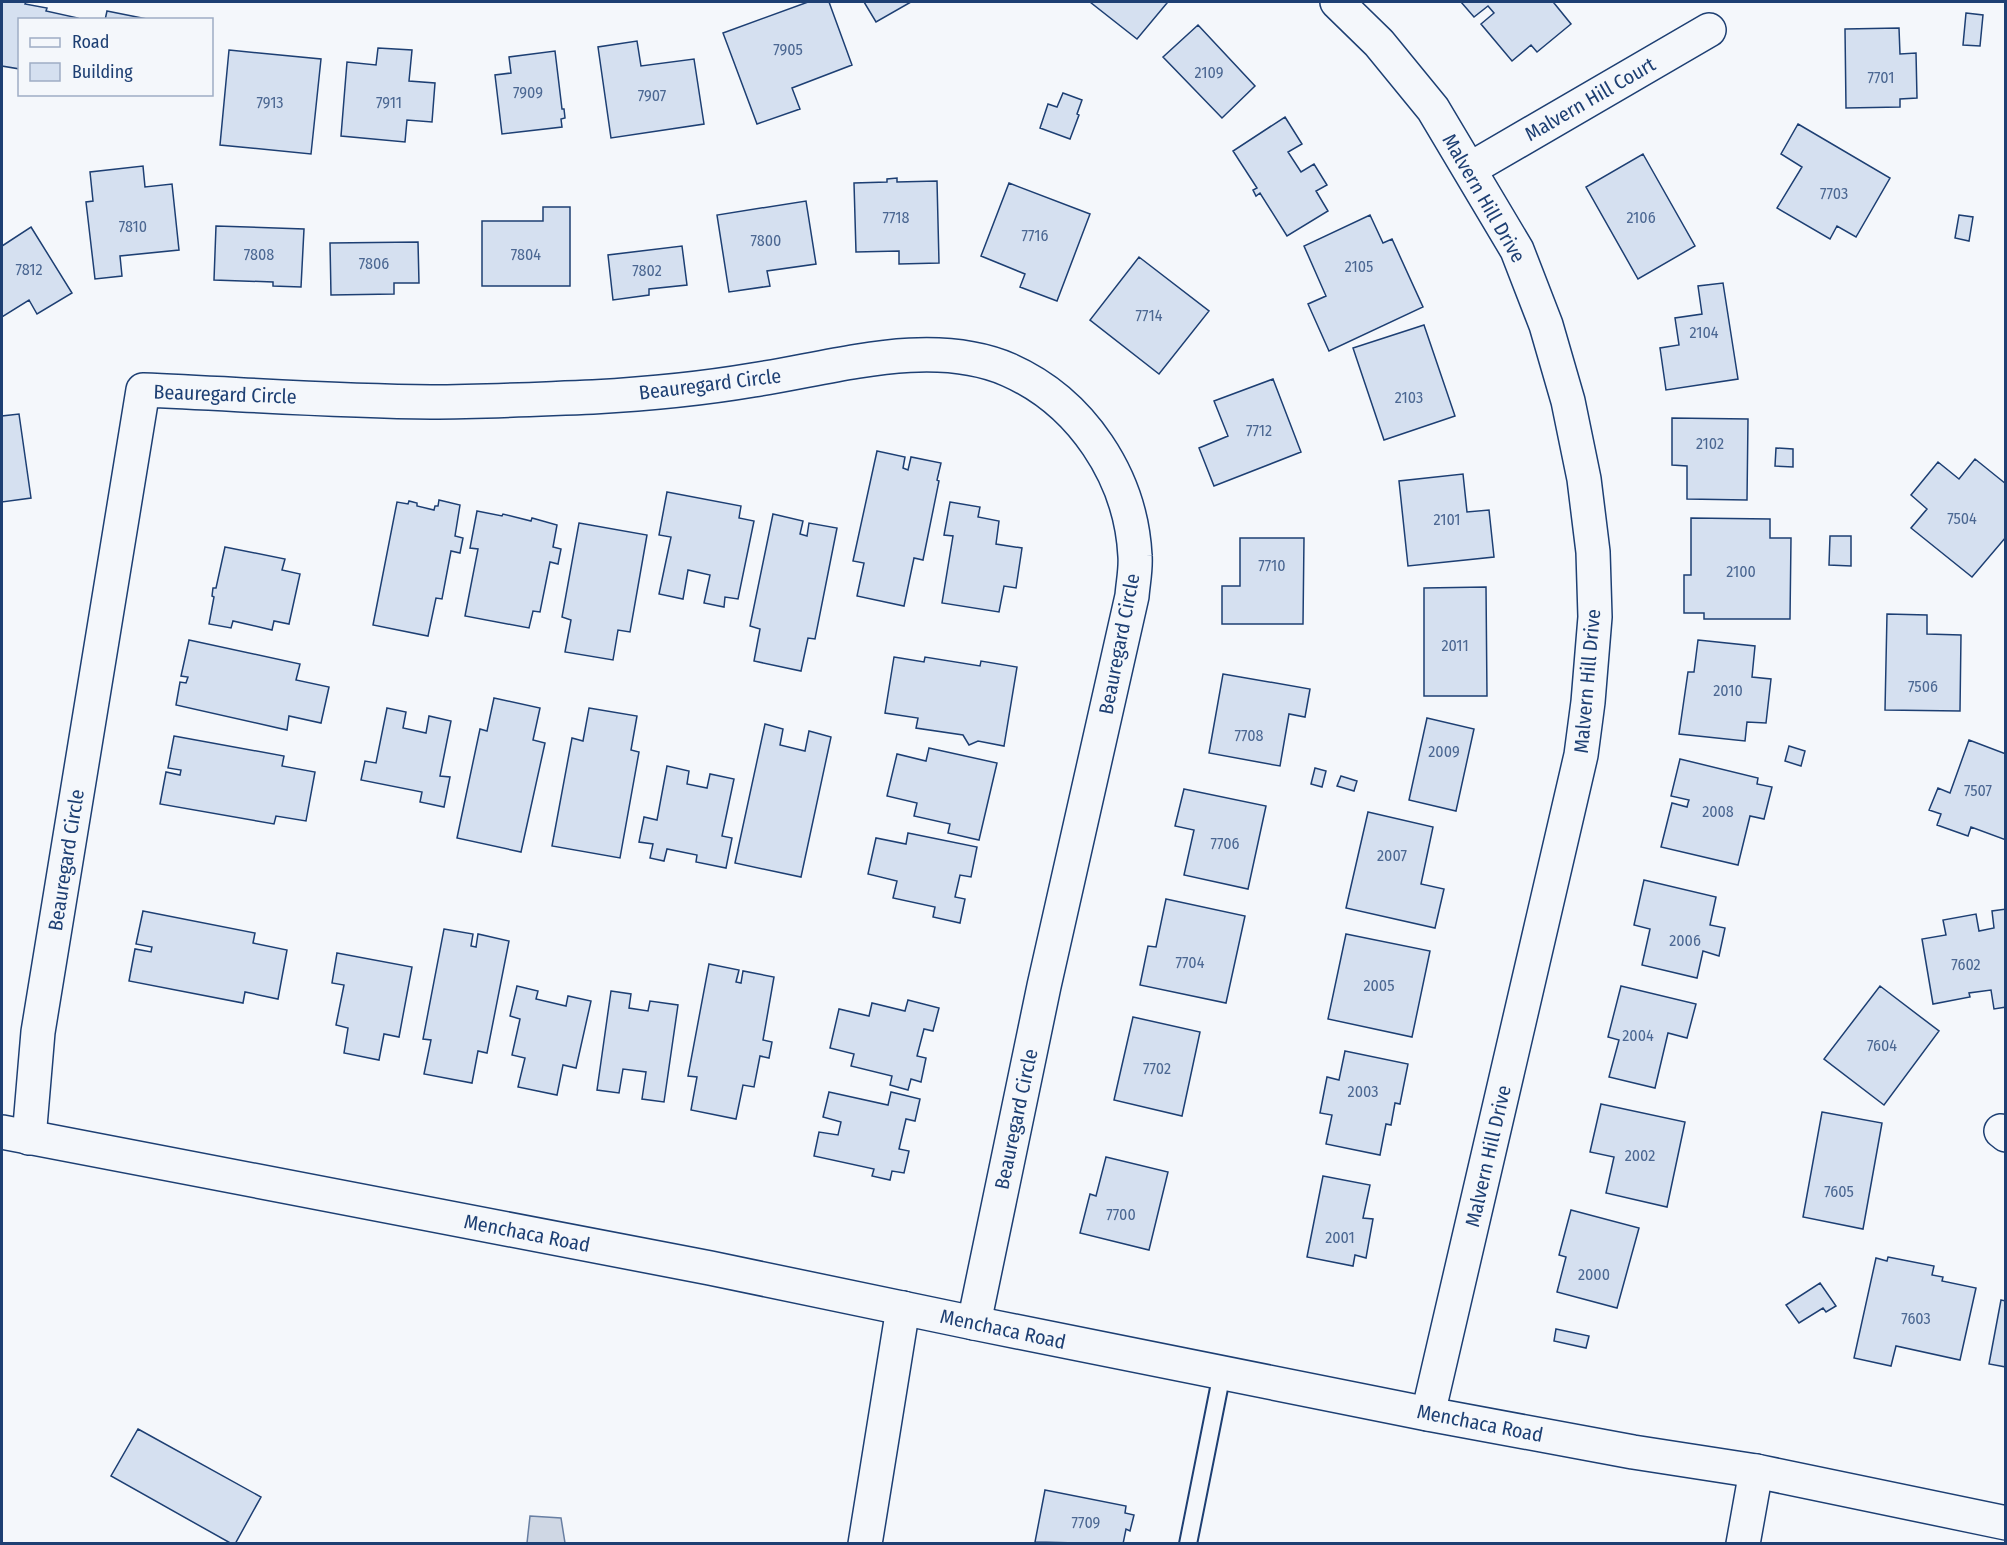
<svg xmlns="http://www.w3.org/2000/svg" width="2007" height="1545" viewBox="0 0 2007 1545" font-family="'Fira Sans Condensed',sans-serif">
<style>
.water{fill:#cfd7e4;stroke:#687fa3;stroke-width:1.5}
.building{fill:#d5e0f0;stroke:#1d3f73;stroke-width:1.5}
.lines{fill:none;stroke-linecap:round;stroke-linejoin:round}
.lane-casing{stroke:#1d3f73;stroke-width:20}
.street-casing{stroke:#1d3f73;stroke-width:36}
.secondary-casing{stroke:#1d3f73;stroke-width:36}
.lane{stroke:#f4f7fb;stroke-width:16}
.street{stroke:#f4f7fb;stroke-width:33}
.secondary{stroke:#f4f7fb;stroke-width:33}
.labels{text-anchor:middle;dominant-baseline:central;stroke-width:4.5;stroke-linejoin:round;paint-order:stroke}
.number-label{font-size:16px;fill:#4b6792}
.street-label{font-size:20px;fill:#1d3f73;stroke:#f4f7fb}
</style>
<rect width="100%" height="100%" fill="#f4f7fb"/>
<path class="water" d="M530,1516L561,1518L565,1543H527Z"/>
<path class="building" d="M2,2H26L25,4L47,8L46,11L78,18V20H20V69L2,66Z
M808,2H829L852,65L792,88L800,109L757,124L723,33Z
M864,2H911L876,22Z
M1090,2H1165L1167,3L1137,39Z
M1461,2H1555L1554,3L1571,24L1537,52L1531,45L1512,61L1481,24L1494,13L1488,6L1474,17Z
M107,11L147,19L105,20Z
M1966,13L1983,15L1980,46L1963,45Z
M1198,25L1255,86L1222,118L1163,57Z
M1899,28L1900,54L1916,53L1917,98L1900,99V107L1846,108L1845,29Z
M637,41L641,66L694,59L704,124L611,138L598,47Z
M378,48L412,50L409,81L435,83L432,122L407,120L405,142L341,136L347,62L376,65Z
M229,50L321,59L311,154L220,145Z
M555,51L562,109H564L565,118L561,119L562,127L502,134L495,75L511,73L509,57Z
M1063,93L1082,100L1077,114L1079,115L1070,139L1040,128L1048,104L1057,107Z
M1285,117L1302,144L1288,152L1301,172L1314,164L1327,185L1316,191L1328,211L1287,236L1260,193L1256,196L1253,190L1257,188L1233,151Z
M1798,124L1890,178L1856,237L1837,226L1830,239L1777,208L1802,167L1781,154Z
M1643,154L1695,246L1638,279L1586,187Z
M143,166L145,187L172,184L179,250L120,256L122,276L95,279L86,202L93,201L90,172Z
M897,178V182L937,181L939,263L899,264V251L856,252L854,183L887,182V179Z
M1009,183L1090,214L1057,301L1020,287L1025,274L981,256Z
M806,201L816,264L767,271L770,286L729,292L717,215Z
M543,207H570V286H482V221H543Z
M1370,215L1383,243L1392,239L1423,307L1329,351L1308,304L1326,296L1304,246Z
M1959,215L1973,217L1969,241L1955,238Z
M216,226L304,229L301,287L273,286V282L214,280Z
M31,227L72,293L37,314L29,300L2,317V246Z
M418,242L419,283H394V294L331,295L330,243Z
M682,246L687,285L649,289V295L613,300L608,255Z
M1139,257L1209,311L1159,374L1090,320Z
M1723,283L1738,379L1666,390L1660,348L1679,345L1675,318L1702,314L1698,286Z
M1424,325L1455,416L1384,440L1353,348Z
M1273,379L1301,452L1214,486L1199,448L1228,436L1214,401Z
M19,414L31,498L2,502V416Z
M1672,418L1748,419L1747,500L1687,499V466L1672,465Z
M1776,448L1793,449V467L1775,466Z
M877,451L905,457L903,468L908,470L911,457L941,463L937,480L939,481L923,560L914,558L904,606L857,596L864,563L853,561Z
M1975,459L2006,484V537L1972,577L1911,528L1927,509L1911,495L1938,462L1959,479Z
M1463,474L1467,512L1489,510L1494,557L1408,566L1399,481Z
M667,492L741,506L739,518L754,521L738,599L725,597L724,607L704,603L710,575L688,570L683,599L659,594L671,537L659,535Z
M439,500L460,505L455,536L463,538L460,553L451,551L442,599L436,598L428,636L373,625L397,502L408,504L409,501L417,503V506L434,510L435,506H438Z
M950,502L980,507L978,517L999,521L996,544L1022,548L1016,588L1004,586L999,612L942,603L953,536L944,535Z
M477,511L502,516L503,514L531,521L532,518L557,525L553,547L561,549L558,564L550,562L540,612L533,611L529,628L465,616L478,549L470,548Z
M773,514L803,521L800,534L807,536L809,523L837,528L815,639L808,638L801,671L754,661L760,629L750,626Z
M1691,518L1770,519V538H1791L1790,619H1704V613H1684V575H1691Z
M579,523L647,535L630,632L618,630L613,660L565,652L571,620L562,617Z
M1830,536H1851V566L1829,565Z
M1240,538H1304L1303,624H1222V586H1240Z
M225,547L285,559L282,570L300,574L289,624L274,621L272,630L233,621L231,628L209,624L214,597L212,596L213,588H216Z
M1486,587L1487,696H1424V588Z
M1887,614L1927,615V634L1961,635L1960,711L1885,710Z
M189,640L300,664L296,680L329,687L321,723L289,716L287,730L176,705L180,682L186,683L188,677L181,676Z
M1698,640L1755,646L1752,677L1771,679L1766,723L1747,722L1745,741L1679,734L1688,672H1694Z
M894,657L924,662L925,657L980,666L981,661L1017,667L1004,746L978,741L969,745L963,735L916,728L918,718L885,713Z
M1223,674L1310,689L1305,717L1289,714L1280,766L1209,753Z
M494,698L540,708L533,740L545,743L521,852L457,838L480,729L487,731Z
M387,708L406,712L403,728L426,733L429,716L451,721L440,776L450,777L444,807L420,802L422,792L361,780L365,761L376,763Z
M589,708L637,716L631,750L639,752L620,858L552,846L572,738L583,741Z
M1427,718L1474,729L1456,811L1409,800Z
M765,724L783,729L780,745L805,751L809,731L831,737L801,877L735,863Z
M174,736L284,756L282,766L315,772L306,821L276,816L274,824L160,804L166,772L180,775L181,770L168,768Z
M1969,740L2006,754V840L1971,827L1968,836L1937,825L1941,814L1929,810L1938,788L1950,793Z
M1789,746L1805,751L1801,766L1785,761Z
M929,748L997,763L979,840L948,833L950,824L914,816L917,803L887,796L897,754L926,761Z
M1680,759L1758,778L1757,784L1772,787L1764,819L1750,816L1738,865L1661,847L1672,803L1687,807L1688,803L1689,800L1671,796Z
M667,766L689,771L687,784L707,788L710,774L734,779L722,836L732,838L726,868L696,862L697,855L667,849L664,861L650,858L653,844L639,842L644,817L657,820Z
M1315,768L1326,771L1322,787L1311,784Z
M1341,776L1357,781L1354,791L1337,786Z
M1184,789L1266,806L1248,889L1184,875L1194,830L1175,826Z
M1368,812L1433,827L1421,884L1444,889L1435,928L1346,908Z
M908,833L977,847L971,877L960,875L955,897L965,899L960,923L933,917L935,907L893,898L897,881L868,874L876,838L906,844Z
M1644,880L1716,897L1710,925L1725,928L1719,956L1703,951L1697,978L1642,965L1650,929L1634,925Z
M1166,899L1245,916L1226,1003L1140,985L1148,946L1156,947Z
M2006,909V1007L1994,1009L1991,990L1969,993L1970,997L1933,1004L1922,939L1946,935L1943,920L1976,914L1979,931L1994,928L1992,911Z
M143,911L255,933L253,943L287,950L278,999L245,992L243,1003L129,981L135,949L151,952L152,947L136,944Z
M444,929L473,934L471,946L476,947L478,934L509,941L487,1053L478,1051L472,1083L424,1074L431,1040L423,1039Z
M1346,934L1430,951L1412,1037L1328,1019Z
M337,953L412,967L399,1037L384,1034L379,1060L344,1053L348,1028L336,1025L344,985L332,983Z
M709,964L739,970L736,982L741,983L743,971L774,977L763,1040L772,1042L769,1058L760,1056L754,1087L743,1085L736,1119L691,1110L697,1077L688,1076Z
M517,986L538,991L536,999L566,1006L568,996L591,1001L576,1068L563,1065L557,1095L518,1087L525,1058L512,1055L520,1019L510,1016Z
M1621,986L1696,1004L1687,1038L1668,1033L1655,1088L1609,1077L1619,1040L1608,1037Z
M1880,986L1939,1031L1884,1105L1824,1059Z
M611,991L631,994L629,1008L648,1011L650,1001L678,1005L664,1102L642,1099L646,1072L623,1069L619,1093L597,1090Z
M908,1000L939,1008L933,1031L924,1029L917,1056L926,1058L921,1082L911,1079L908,1090L890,1085L892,1076L851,1066L854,1054L830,1048L839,1009L869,1016L872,1003L905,1011Z
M1133,1017L1200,1032L1182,1116L1114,1100Z
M1345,1051L1408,1064L1400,1104L1395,1103L1391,1125L1386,1124L1380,1155L1326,1144L1332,1115L1320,1113L1327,1077L1339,1080Z
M829,1092L888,1105L891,1092L920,1099L915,1121L906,1119L899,1149L909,1151L904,1173L892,1171L890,1180L872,1176L874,1169L814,1156L819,1132L838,1135L841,1122L823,1117Z
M1601,1104L1685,1122L1667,1207L1606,1193L1614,1157L1590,1152Z
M1822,1112L1882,1123L1863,1229L1803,1217Z
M1106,1157L1168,1172L1149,1250L1080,1233L1090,1194L1096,1196Z
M1323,1176L1370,1185L1363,1218L1373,1219L1366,1258L1355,1255L1353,1266L1307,1257Z
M1571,1210L1639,1228L1617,1308L1557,1292L1566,1257L1559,1255Z
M1888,1257L1934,1266L1932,1275L1943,1277L1942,1281L1976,1288L1960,1360L1896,1346L1891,1366L1854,1358L1876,1258L1887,1261Z
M1820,1283L1836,1306L1826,1312L1823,1308L1799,1323L1786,1305Z
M2001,1300L2006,1301V1367L1989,1364Z
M1556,1329L1589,1336L1586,1348L1554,1341Z
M138,1429L261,1497L235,1544H232L111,1476Z
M1045,1490L1126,1506L1125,1513L1134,1515L1130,1531L1126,1529L1123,1544L1035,1542Z"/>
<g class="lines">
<g class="lane-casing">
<path id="lane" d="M1188,1544L1222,1373"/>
</g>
<g class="street-casing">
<path id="street" d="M1337,2L1379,43L1433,109L1517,250L1546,325L1568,401L1584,479L1593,552L1595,617L1588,702L1581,755L1428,1414
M1470,169L1709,30
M2001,1131L2006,1135
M29,1138L38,1032L143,390C239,394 335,401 431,402C485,402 539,399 593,397C646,394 700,389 753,380C833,368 931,336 1009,370C1081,402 1131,476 1135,556C1136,569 1133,583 1132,596L1044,986L974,1323
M865,1544L903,1308
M1743,1544L1756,1471"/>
</g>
<g class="secondary-casing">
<path id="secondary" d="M2,1132L710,1268L974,1323L1428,1414L1633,1452L1756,1471L2006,1523"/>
</g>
<use href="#lane" class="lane"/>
<use href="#street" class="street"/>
<use href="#secondary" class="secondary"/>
</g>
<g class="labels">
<g class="number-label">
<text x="788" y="49">7905</text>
<text x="1209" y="72">2109</text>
<text x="1881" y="77">7701</text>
<text x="528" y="92">7909</text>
<text x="652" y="95">7907</text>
<text x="270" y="102">7913</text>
<text x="389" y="102">7911</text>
<text x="1834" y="193">7703</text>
<text x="896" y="217">7718</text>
<text x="1641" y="217">2106</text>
<text x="133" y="226">7810</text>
<text x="1035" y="235">7716</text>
<text x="766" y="240">7800</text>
<text x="259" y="254">7808</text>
<text x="526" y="254">7804</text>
<text x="374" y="263">7806</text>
<text x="1359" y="266">2105</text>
<text x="29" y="269">7812</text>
<text x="647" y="270">7802</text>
<text x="1149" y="315">7714</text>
<text x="1704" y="332">2104</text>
<text x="1409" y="397">2103</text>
<text x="1259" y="430">7712</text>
<text x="1710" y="443">2102</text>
<text x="1962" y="518">7504</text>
<text x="1447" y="519">2101</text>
<text x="1272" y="565">7710</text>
<text x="1741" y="571">2100</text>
<text x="1455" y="645">2011</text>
<text x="1923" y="686">7506</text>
<text x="1728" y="690">2010</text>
<text x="1249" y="735">7708</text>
<text x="1444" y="751">2009</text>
<text x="1978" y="790">7507</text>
<text x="1718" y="811">2008</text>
<text x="1225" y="843">7706</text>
<text x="1392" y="855">2007</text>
<text x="1685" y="940">2006</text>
<text x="1190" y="962">7704</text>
<text x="1966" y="964">7602</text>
<text x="1379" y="985">2005</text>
<text x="1638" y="1035">2004</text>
<text x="1882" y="1045">7604</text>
<text x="1157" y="1068">7702</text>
<text x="1363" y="1091">2003</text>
<text x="1640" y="1155">2002</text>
<text x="1839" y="1191">7605</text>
<text x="1121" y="1214">7700</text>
<text x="1340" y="1237">2001</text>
<text x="1594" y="1274">2000</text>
<text x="1916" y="1318">7603</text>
<text x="1086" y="1522">7709</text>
</g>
<g class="street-label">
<text transform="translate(1590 99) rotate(-30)">Malvern Hill Court</text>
<text transform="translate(1484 198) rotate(60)">Malvern Hill Drive</text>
<text transform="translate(710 384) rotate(-7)">Beauregard Circle</text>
<text transform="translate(225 394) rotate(2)">Beauregard Circle</text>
<text transform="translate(1119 644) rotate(-79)">Beauregard Circle</text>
<text transform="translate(1587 681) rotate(-85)">Malvern Hill Drive</text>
<text transform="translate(66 860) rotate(-81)">Beauregard Circle</text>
<text transform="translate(1016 1119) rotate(-78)">Beauregard Circle</text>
<text transform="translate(1488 1156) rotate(-77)">Malvern Hill Drive</text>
<text transform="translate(527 1233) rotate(11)">Menchaca Road</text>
<text transform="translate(1003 1329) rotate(12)">Menchaca Road</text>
<text transform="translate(1480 1423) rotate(11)">Menchaca Road</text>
</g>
</g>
<rect width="2007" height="1545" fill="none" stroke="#1d3f73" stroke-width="6"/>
<rect x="18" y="18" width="195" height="78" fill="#f4f7fb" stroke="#9eadc5" stroke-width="1.5"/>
<rect x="30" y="38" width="30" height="9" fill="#f4f7fb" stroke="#9eadc5" stroke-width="1.5"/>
<text x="72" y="48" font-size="18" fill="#1d3f73">Road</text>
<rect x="30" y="63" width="30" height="18" fill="#d5e0f0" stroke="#9eadc5" stroke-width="1.5"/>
<text x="72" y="78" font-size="18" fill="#1d3f73">Building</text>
</svg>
